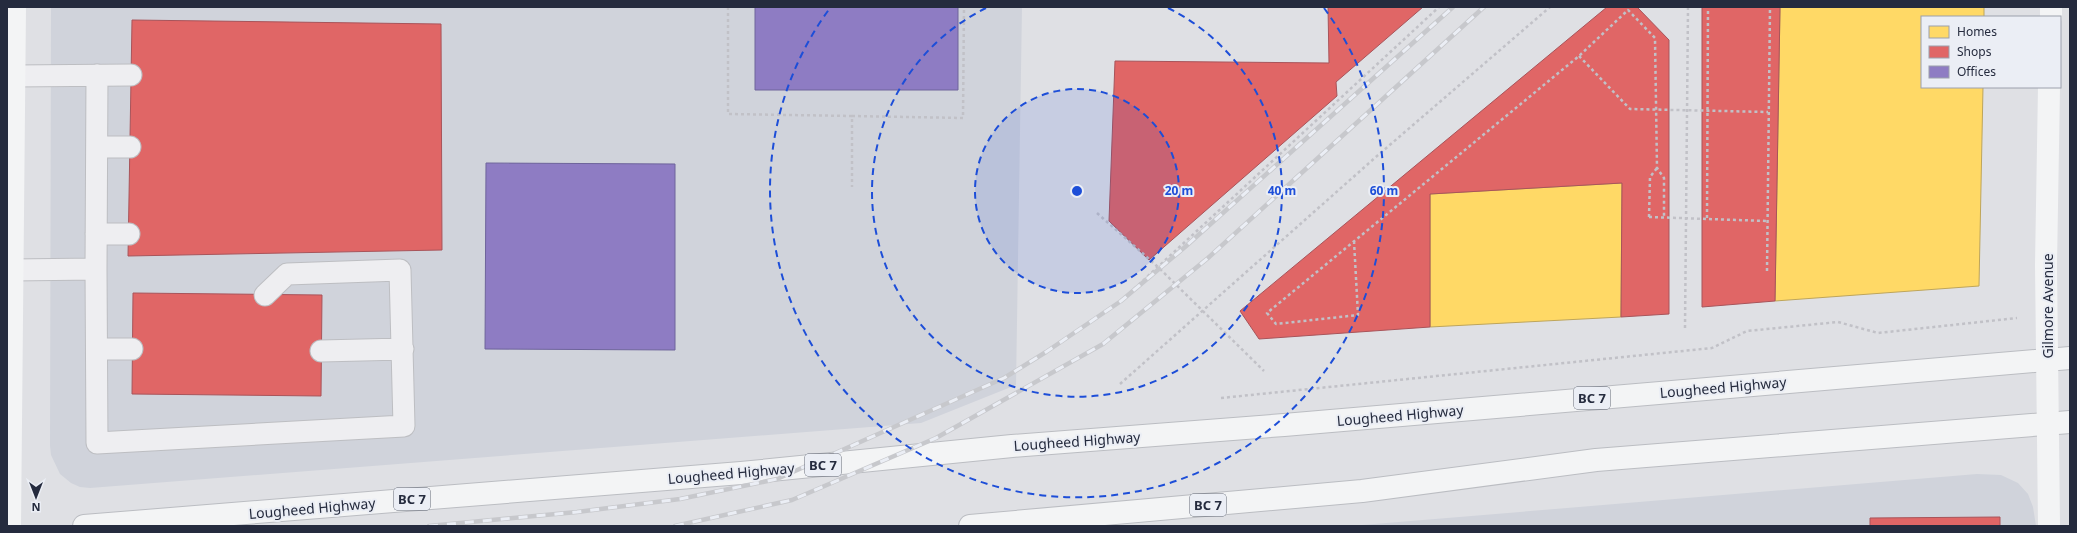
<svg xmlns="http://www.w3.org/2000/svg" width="2077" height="533" viewBox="0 0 2077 533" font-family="'Noto Sans',sans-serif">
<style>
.built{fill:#d0d3db}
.homes{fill:#ffd966;stroke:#bea55a}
.shops{fill:#e06666;stroke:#a8545a}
.offices{fill:#8e7cc3;stroke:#6e649b}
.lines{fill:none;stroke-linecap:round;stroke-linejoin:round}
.lane-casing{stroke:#bdbec2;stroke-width:23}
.primary-casing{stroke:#bbbdc2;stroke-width:24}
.path{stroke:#c1c1c7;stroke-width:2.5;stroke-dasharray:3 3;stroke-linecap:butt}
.lane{stroke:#eeeef1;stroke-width:21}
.secondary{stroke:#f3f4f5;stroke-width:22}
.primary{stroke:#f3f4f5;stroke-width:22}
.rail-casing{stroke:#c7c8cc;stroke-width:4.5}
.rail{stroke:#ebeef5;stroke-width:3;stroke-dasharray:9;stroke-linecap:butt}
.path-bridge{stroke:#c1c1c7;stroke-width:2.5;stroke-dasharray:3 3;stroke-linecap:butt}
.ring{fill:none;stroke:#1d4ed8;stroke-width:2;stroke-dasharray:7 5}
.labels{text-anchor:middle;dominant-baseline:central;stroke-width:4;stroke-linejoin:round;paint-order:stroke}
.shield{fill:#ebeef5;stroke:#606675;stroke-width:1}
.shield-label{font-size:13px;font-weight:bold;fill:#252b3e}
.street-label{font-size:14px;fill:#252b3e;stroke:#ebeef5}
.centre{fill:#1d4ed8;stroke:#ebeef5;stroke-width:2}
.ring-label{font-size:12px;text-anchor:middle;font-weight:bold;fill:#1d4ed8;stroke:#ebeef5;stroke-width:4;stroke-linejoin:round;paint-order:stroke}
</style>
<rect width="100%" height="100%" fill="#dfe0e4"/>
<path class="built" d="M51,7H1022L1016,385L921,423L90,488L80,487L71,483L60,474L51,455L50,446Z
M1977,474L2001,475L2018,483L2028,494L2033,507L2036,526H1350Z"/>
<path class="homes" d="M1780,7H1984V17H1922V87H1983L1979,286L1775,301Z
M1622,183L1621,317L1430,327V194Z"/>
<path class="shops" d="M1328,7H1423L1336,82L1337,96L1149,260L1109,221L1115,61L1329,63Z
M1607,7H1637L1669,40V314L1621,317L1622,183L1430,194V327L1259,339L1240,311Z
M1702,7H1780L1775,301L1702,307Z
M132,20L441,24L442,250L128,256Z
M133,293L322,295L321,396L132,394Z
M2000,517V526H1870V518Z"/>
<path class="offices" d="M755,7H958V90H755Z
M486,163L675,164V350L485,349Z"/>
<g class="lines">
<g class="lane-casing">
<path id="lane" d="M97,75L96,269L97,443L404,426L400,270L287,274L265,295
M14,76L131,75
M97,147H130
M96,234H129
M12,270L96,269
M97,349H132
M321,351L403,349"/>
</g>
<g class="primary-casing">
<path id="primary" d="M84,526L741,473L1012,446L1284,425L2070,358
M970,526L1362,491L1596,460L2070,422"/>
</g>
<path class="path" d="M728,7V114L852,116V187
M852,116L963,118L964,7
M1097,213L1158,267L1264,371
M1649,217L1650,177L1657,168
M1707,218L1708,7
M1354,241L1358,315L1276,324L1267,313L1579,56L1628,10L1655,38L1657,168L1664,178V217
M1767,271L1770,7
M1121,301L1439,7
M1685,328L1688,7
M1120,384L1377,156L1550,7
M1221,398L1712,348L1747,331L1838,322L1878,333L2017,318"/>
<use href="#lane" class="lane"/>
<path class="secondary" d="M2051,17V7
M10,526L15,7
M2049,526L2046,265L2049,87"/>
<use href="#primary" class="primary"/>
<g class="rail-casing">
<path id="rail" d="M429,526L577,512L680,499L777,479L1004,378L1046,352L1121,301L1185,247L1453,7
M675,526L792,500L936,438L1103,344L1208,258L1484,7"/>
</g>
<use href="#rail" class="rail"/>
<path class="path-bridge" d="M1579,56L1630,109L1768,112
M1649,217L1767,221"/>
</g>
<circle cx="1077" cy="191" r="102" fill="#1d4ed8" fill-opacity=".12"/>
<g class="ring">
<circle cx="1077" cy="191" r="102"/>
<path d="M1168 8A205 205 0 1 1 986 8"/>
<path d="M1324 8A307 307 0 1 1 830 8"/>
</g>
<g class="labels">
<g class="shield">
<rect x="1574" y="387" width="36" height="22" rx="3"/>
<rect x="805" y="454" width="36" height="22" rx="3"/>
<rect x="394" y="488" width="36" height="22" rx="3"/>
<rect x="1190" y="494" width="36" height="22" rx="3"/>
</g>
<g class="shield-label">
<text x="1592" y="398">BC 7</text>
<text x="823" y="465">BC 7</text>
<text x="412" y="499">BC 7</text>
<text x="1208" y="505">BC 7</text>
</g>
<g class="street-label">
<text transform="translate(2047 306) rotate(-90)">Gilmore Avenue</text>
<text transform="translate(1723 387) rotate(-5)">Lougheed Highway</text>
<text transform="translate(1400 415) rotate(-5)">Lougheed Highway</text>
<text transform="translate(1077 441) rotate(-4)">Lougheed Highway</text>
<text transform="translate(731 473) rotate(-5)">Lougheed Highway</text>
<text transform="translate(312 508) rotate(-5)">Lougheed Highway</text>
</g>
</g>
<circle cx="1077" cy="191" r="6" class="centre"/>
<g class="ring-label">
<text x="1179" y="195">20 m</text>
<text x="1282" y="195">40 m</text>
<text x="1384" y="195">60 m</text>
</g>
<rect width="2077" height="533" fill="none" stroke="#252b3e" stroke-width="16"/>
<rect x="1921" y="16" width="140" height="72" fill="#ebeef5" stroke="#9ca0ac"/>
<rect x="1929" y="26" width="20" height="12" fill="#ffd966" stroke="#9ca0ac"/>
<text x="1957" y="36" font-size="12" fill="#252b3e">Homes</text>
<rect x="1929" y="46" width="20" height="12" fill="#e06666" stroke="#9ca0ac"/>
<text x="1957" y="56" font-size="12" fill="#252b3e">Shops</text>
<rect x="1929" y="66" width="20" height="12" fill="#8e7cc3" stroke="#9ca0ac"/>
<text x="1957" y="76" font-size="12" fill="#252b3e">Offices</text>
<g transform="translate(36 497) rotate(180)" stroke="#ebeef5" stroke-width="3" paint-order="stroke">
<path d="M0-3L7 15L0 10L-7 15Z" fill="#252b3e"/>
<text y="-6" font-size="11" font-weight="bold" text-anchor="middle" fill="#252b3e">N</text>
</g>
</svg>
